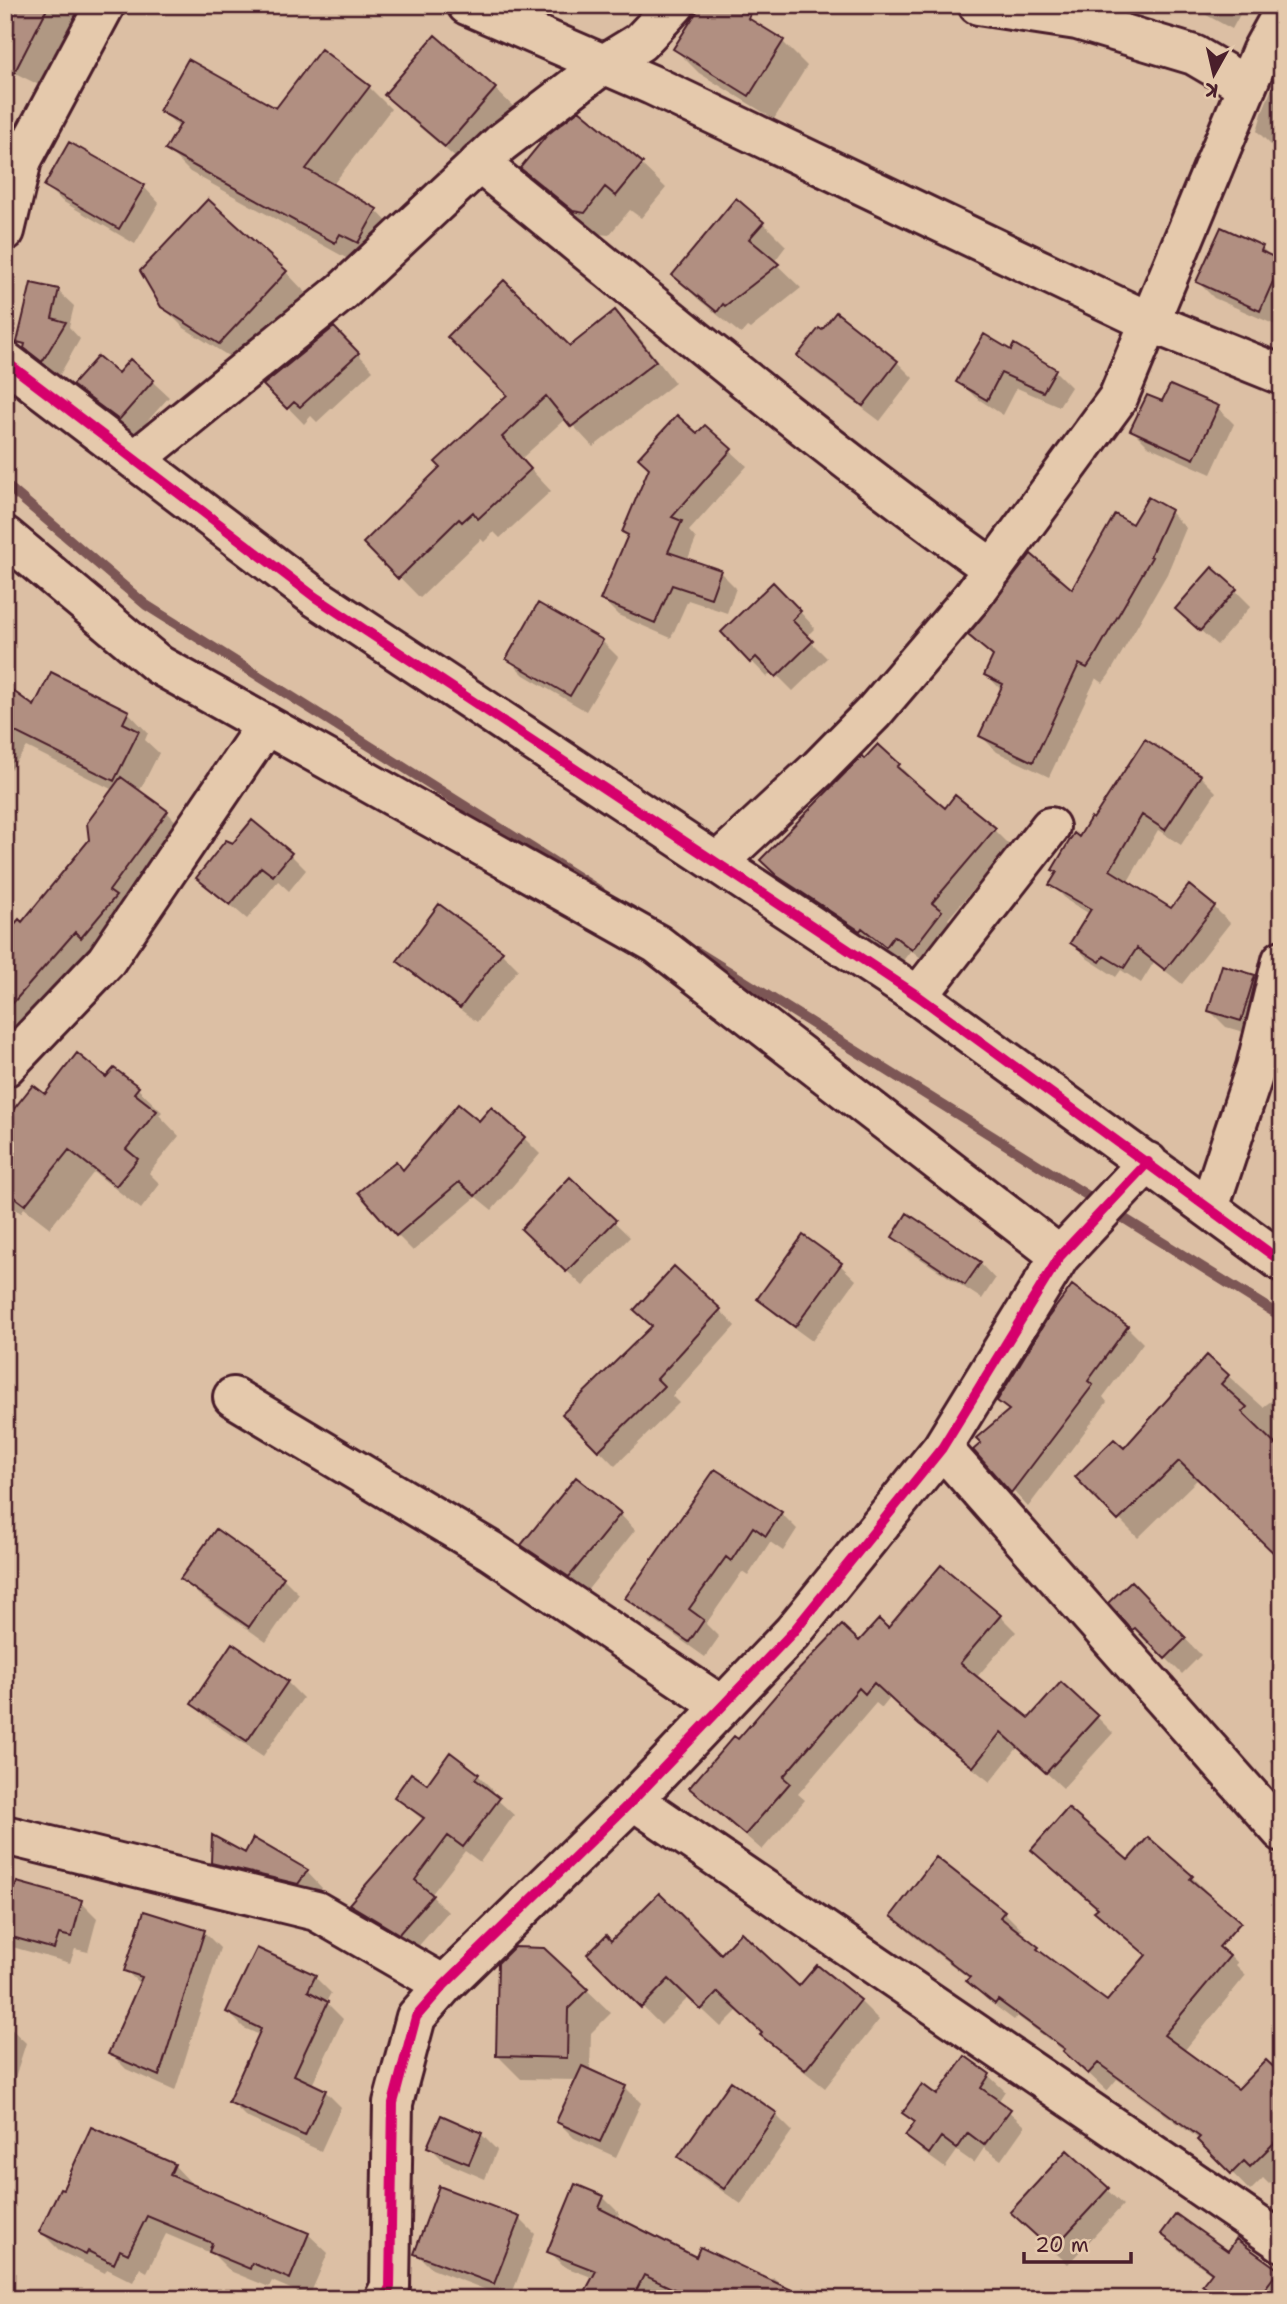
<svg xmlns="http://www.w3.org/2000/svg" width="1287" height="2304" viewBox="0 0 1287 2304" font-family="'Shantell Sans',sans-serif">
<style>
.shadow{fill:#0003}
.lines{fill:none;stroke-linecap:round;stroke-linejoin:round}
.stream{stroke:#7c5654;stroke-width:10}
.building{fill:#b18f81;stroke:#4a1f2b;stroke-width:2}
.minor-casing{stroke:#4a1f2b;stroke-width:44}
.minor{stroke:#e5c9ac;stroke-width:38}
.cycleway-casing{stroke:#e5c9ac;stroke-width:15}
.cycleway{stroke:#d6006c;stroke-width:10}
</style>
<rect width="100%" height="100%" fill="#dcbfa4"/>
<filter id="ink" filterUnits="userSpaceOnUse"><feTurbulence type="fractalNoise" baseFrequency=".0143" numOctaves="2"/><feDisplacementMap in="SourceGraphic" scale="14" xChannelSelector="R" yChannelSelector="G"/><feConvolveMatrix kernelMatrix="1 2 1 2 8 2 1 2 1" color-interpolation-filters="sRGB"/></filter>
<g filter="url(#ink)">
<path class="shadow" d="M5,5H66L78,18L43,87L5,68Z
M1188,5H1245L1232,29Z
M728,8L783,42L807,66L774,119L699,73L675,49Z
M1282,64V153L1278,152L1257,131L1263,110Z
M369,87L391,109L332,186L376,210L398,233L357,264L190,172L168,150L180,128L162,111L276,110Z
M495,89L519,112L470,170L410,119L386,95Z
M579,113L642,165L666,188L641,218L630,210L609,235L598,234L546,192L522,168Z
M46,185L144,187L159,203L135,244L62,201Z
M763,223L786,246L774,262L801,288L750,329L747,327L741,334L698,299L674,275Z
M1262,248L1274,259L1282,263V328L1214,298L1198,282Z
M286,272L306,293L241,364L184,328L162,306Z
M58,291L74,306L69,327L80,339L59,376L19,341Z
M615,312L636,333L675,383L593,447L566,418L521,459L551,491L500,538L494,532L484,542L481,539L420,598L366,543L443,467L509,395Z
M350,345L373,370L317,422L311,416L304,424L266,385Z
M1015,347L1055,371L1071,387L1059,406L1017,388L1003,415L975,397L959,381L1011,352Z
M800,356L897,362L913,378L880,421L815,372Z
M130,361L169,397L135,435L90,400L75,385L118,375Z
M1163,403L1218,408L1234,424L1211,474L1148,446L1132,430Z
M705,427L747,466L689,531L696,539L687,561L720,572L736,588L727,613L688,600L671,638L618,615L602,599L629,537L624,531Z
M1170,512L1186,528L1167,574L1109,675L1103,683L1096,678L1049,777L997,752L981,736L1002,691L986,674L994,657L971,635L1072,592L1133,526Z
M1235,590L1251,606L1217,645L1193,624Z
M789,600L815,628L806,637L827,658L793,691L773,671L767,677L723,632Z
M602,641L618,657L586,711L524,675L508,659Z
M5,687L35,708L128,712L148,733L145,740L159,753L139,792L167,812L182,828L98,952L92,947L6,1046L5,938L22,924L91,840L113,790L27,747L11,769L5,764Z
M864,761L899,765L914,781L913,783L945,810L994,830L1010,846L948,919L957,929L928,964L911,950L902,962L879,943L877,946L795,892L762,860Z
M1200,776L1216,792L1181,845L1158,830L1127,883L1172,910L1214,907L1230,923L1182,984L1154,962L1141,983L1121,970L1116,977L1088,959L1072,943L1090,914L1068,901L1052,885L1058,873L1055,870L1094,821Z
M290,854L306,870L289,891L278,881L247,919L199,878Z
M439,907L502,953L518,969L477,1022L415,976L399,960Z
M1254,976L1270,992L1257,1036L1226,1027L1210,1011Z
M114,1070L138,1089L162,1112L159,1115L179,1136L149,1173L160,1184L141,1209L94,1172L50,1228L24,1208L21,1213L5,1201V1123L45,1097L107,1079Z
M479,1124L524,1138L540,1154L492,1210L476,1197L413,1251L397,1235L404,1171Z
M570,1180L630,1237L583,1286L539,1245Z
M894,1236L980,1263L995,1279L982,1299L910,1252Z
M840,1265L856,1280L812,1341L775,1314L759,1298Z
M1072,1288L1127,1327L1143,1343L1103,1397L1107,1402L1028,1507L976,1451L1010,1412L999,1401Z
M720,1310L735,1326L672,1396L679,1403L615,1466L564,1414Z
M1208,1358L1263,1407L1282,1393V1559L1199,1478L1138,1538L1077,1477L1124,1451Z
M715,1471L781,1513L797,1529L783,1551L770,1542L748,1576L742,1572L706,1624L719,1637L705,1657L643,1613L627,1597Z
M620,1514L635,1530L586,1592L539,1561L524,1545Z
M283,1578L299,1594L266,1642L199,1595L183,1579Z
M1131,1583L1201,1655L1182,1674L1151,1643L1149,1645L1134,1629Z
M1000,1616L1016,1632L976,1678L1029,1720L1097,1717L1113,1733L1063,1788L1018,1747L990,1782L938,1741L890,1698L882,1708L876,1703L798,1794L805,1800L762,1850L691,1788L739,1742L860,1643L888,1630Z
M287,1682L303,1698L263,1756L209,1720L193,1704Z
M1282,1725V1773L1270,1761L1281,1749L1271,1739Z
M478,1775L494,1791L491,1794L514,1815L480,1862L465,1851L431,1895L448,1912L416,1949L367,1919L352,1904L424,1821L396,1797L427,1787Z
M1033,1850L1128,1862L1192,1877L1210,1895L1206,1932L1238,1963L1236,1965L1246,1975L1184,2051L1238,2091L1282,2054V2171L1269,2184L1263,2178L1250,2191L1200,2140L1117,2079L1107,2091L1067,2053L1017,2016L1014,2020L986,1999L969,1981L970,1979L911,1934L893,1916L1004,1912L1022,1930L1018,1933L1107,2004L1147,1957L1115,1929L1097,1911L1099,1909Z
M246,1856L307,1872L322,1888L315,1899L229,1878L212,1862Z
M5,1887L81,1902L97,1918L88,1952L75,1949L70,1963L5,1945Z
M204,1932L220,1948L175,2091L126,2069L110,2053L140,1984L126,1971Z
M611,1943L721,1956L800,1989L860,2001L879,2020L825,2088L782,2054L738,2010L721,2027L689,1997L661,2025L589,1954Z
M315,1977L331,1993L326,2002L343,2019L312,2085L325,2091L341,2107L321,2151L246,2117L230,2101L260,2035L244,2028L228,2012Z
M587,1990L611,2013L591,2033L590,2072L625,2087L641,2103L616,2157L574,2138L558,2122L577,2080L521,2079L497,2055Z
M5,2023L26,2043L8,2099L5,2098Z
M966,2059L989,2076L1005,2091L998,2102L1025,2126L1001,2160L984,2148L974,2163L957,2151L945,2168L923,2152L907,2136L915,2124L904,2113L937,2097Z
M731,2084L776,2115L792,2131L741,2204L696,2173L680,2157Z
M481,2134L497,2150L485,2179L445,2162L429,2146Z
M174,2165L193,2185L192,2186L308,2234L328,2253L309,2297L272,2281L269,2287L230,2271L213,2254L166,2234L147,2272L140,2268L133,2282L107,2269L105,2273L60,2251L41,2232Z
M1107,2190L1123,2205L1068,2264L1028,2228Z
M603,2197L619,2213L617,2219L697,2259L771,2282L773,2278L799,2296L804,2287L822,2299H680L660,2290L656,2299H583L594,2278L565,2267L550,2252Z
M519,2218L535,2234L510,2299L432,2269L416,2253Z
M1163,2234L1228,2253L1277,2271L1282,2275V2299H1202L1209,2290L1212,2274L1179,2250Z"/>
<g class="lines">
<path class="stream" d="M5,484L146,605L600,891
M696,951L1282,1317"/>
</g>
<path class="building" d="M5,5H49L5,91Z
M701,5H733L750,15L748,18L784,40L749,96L673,49Z
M435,35L496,88L445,147L384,95Z
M321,49L370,86L306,169L377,209L358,243L340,234L335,243L165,150L181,123L159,111L188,59L276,108Z
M579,110L643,163L616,196L605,187L585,213L573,211L520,168L547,135Z
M69,142L145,185L119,229L44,186Z
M736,198L764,222L749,239L779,264L725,306L723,304L717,312L672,275Z
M208,199L287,271L219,344L161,307L140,271Z
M1221,227L1263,246L1261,251L1282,261L1260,311L1196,282Z
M504,280L570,346L615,310L656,361L571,427L546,396L502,437L531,469L478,519L473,512L462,522L459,519L398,579L363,543L440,467L435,462L507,395L447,337Z
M31,283L59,289L52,318L66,322L42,362L24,348L25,344L17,342Z
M836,312L898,361L863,406L797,356L819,328L822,330Z
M334,327L359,353L300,407L294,402L287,409L263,385Z
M984,334L1011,350L1014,344L1056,369L1043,392L1001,373L987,400L956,382Z
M98,356L118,373L130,359L154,380L119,420L72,385Z
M1170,385L1219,406L1194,459L1130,430L1147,395L1162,401Z
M677,415L697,433L705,425L732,449L672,517L682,521L668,552L721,570L711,598L672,585L655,623L600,600L628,535L622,532L649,468L638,458Z
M1148,497L1171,510L1150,556L1152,557L1093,659L1087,668L1079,664L1033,762L979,736L1003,684L984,675L993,656L968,635L1031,554L1072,589L1115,514L1132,524Z
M1212,567L1237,589L1200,631L1175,609Z
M773,582L801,611L792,620L813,641L776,677L756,657L750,663L721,632Z
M538,603L603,640L570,696L506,659Z
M51,672L129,711L123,723L139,731L114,781L5,727V685L34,706Z
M1145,739L1201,775L1165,830L1142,815L1110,870L1171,908L1189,885L1215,906L1165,970L1137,948L1124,968L1104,956L1100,962L1070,943L1091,909L1049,885L1057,872L1052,870L1074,833L1079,837L1091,817L1093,819Z
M878,744L900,764L897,767L945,808L955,795L996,828L932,903L942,911L912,950L894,936L886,947L862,928L860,931L777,876L760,860L862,756L864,759Z
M121,777L168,811L109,891L116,896L81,938L75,932L5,1012V935L19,919L22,922L89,840L87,823Z
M252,820L292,853L273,876L261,867L230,905L196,878L226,840L233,843Z
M439,904L503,951L460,1008L397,961Z
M1222,965L1255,975L1241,1021L1208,1011Z
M77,1053L106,1077L114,1068L139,1087L134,1093L157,1111L126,1149L138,1159L116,1186L69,1150L25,1205L5,1190V1120L33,1085L45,1094Z
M458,1104L479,1121L491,1107L525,1137L475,1196L459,1182L396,1236L358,1192L396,1161L403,1170Z
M570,1177L616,1220L566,1272L521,1229Z
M907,1213L981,1262L965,1285L892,1237Z
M803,1235L842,1263L795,1327L757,1299Z
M674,1266L721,1309L657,1379L664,1386L598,1451L562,1414L652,1326L634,1310Z
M1072,1285L1128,1326L1088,1381L1093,1385L1011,1493L973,1450L981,1443L976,1438L1009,1410L997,1401L1047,1319Z
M1207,1355L1229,1375L1221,1384L1247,1407L1242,1412L1282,1451V1561L1179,1461L1118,1521L1075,1477L1114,1439L1124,1448Z
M715,1469L782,1512L766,1536L753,1527L731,1561L726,1557L689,1609L704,1620L689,1642L625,1598Z
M576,1477L621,1513L569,1577L521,1545Z
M216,1529L284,1577L249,1627L180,1579Z
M941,1565L1001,1615L960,1663L1029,1718L1061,1682L1098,1716L1046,1773L1001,1732L973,1767L919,1725L874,1683L865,1694L859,1688L783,1777L790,1783L745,1835L689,1788L734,1736L738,1739L789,1680L842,1625L859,1641L879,1619L888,1628Z
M1131,1581L1186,1638L1165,1659L1135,1628L1132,1630L1108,1603Z
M232,1643L288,1681L247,1741L191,1704Z
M450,1752L479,1774L475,1779L500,1798L463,1847L448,1836L415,1880L433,1895L399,1934L349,1904L424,1818L394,1797L411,1773L427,1784Z
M1068,1808L1128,1860L1148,1837L1193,1876L1190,1879L1241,1922L1219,1947L1230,1956L1164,2035L1238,2089L1266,2060L1282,2075V2135L1250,2167L1244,2161L1231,2174L1197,2140L1200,2137L1098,2063L1088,2074L1063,2051L1065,2049L998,2000L995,2004L966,1981L970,1977L891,1916L936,1857L1005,1911L1000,1917L1039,1947L1037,1949L1107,2001L1146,1955L1094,1911L1098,1908L1031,1850Z
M212,1835L245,1853L253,1838L308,1870L298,1884L211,1863Z
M17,1882L82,1900L72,1937L59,1934L54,1949L5,1935V1885L15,1888Z
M659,1893L721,1954L741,1932L799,1986L817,1965L861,2000L805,2070L760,2035L762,2033L718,1992L701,2010L669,1979L641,2008L587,1954L606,1935L611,1941Z
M144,1911L205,1930L159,2076L108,2054L142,1977L124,1971Z
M514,1947L544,1948L588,1989L568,2009L567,2058L496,2056L498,1963Z
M257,1948L316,1975L308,1991L328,2002L294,2075L326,2090L305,2136L228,2102L261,2029L226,2012Z
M965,2056L990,2074L981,2088L1011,2109L984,2145L968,2133L957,2149L941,2137L929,2154L905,2136L915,2122L902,2113L922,2084L937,2095Z
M582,2066L626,2086L600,2142L556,2122Z
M731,2081L777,2113L724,2189L678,2157Z
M441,2115L482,2133L469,2164L427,2147Z
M91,2127L175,2164L170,2175L309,2233L290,2279L252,2263L250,2269L209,2252L212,2243L147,2216L128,2254L120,2250L114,2264L88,2251L86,2255L39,2232L60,2188L63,2189Z
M1067,2150L1109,2188L1052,2250L1010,2212Z
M575,2184L604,2196L599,2208L696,2257L700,2247L811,2299H695L644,2275L632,2299H581L596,2271L547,2252Z
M439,2186L520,2217L494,2284L414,2254Z
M1176,2214L1228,2251L1236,2239L1279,2270L1257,2299H1221L1202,2285L1212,2272L1161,2234Z"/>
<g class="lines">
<g class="minor-casing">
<path id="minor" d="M467,5L652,85L1150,322L1282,375
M978,5L1077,20L1194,55L1247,86
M479,163C648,300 815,442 993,569
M5,231L22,160L105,5
M5,361L315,597L918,996L1282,1262
M135,460L343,291L501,143L604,64L640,42L675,5
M5,536L159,665L657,944L1060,1256
M717,863L819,768L874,712L972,597L1118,398L1261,52L1282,14
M918,996L1050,827
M5,1067L106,961L266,725
M1209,1208L1256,1067L1282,960
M233,1397L491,1551L722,1706
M942,1448L1282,1832
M633,1800L1282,2242
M5,1835L316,1911L444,1985
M384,2299L390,2287L393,2103L416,2017L444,1985L633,1800L793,1632L942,1448L1060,1256L1148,1162"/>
</g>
<use href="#minor" class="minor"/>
<g class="cycleway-casing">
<path id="cycleway" d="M5,361L315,597L918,996L1282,1262
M384,2299L390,2287L393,2103L416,2017L444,1985L633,1800L793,1632L942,1448L1060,1256L1148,1162"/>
</g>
<use href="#cycleway" class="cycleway"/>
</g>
</g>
<rect width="1287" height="2304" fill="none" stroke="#e5c9ac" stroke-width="28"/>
<rect x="14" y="14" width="1259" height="2276" fill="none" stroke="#4a1f2b" stroke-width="2.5" filter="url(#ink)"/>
<g transform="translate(1214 74) rotate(188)" stroke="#e5c9ac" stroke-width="5" paint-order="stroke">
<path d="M0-5L12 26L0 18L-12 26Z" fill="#4a1f2b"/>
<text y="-10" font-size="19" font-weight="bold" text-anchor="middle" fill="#4a1f2b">K</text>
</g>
<path d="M1024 2252v10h107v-10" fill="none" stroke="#4a1f2b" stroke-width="3.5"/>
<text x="1035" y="2252" font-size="21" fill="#4a1f2b" stroke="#e5c9ac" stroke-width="5" paint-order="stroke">20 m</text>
</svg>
